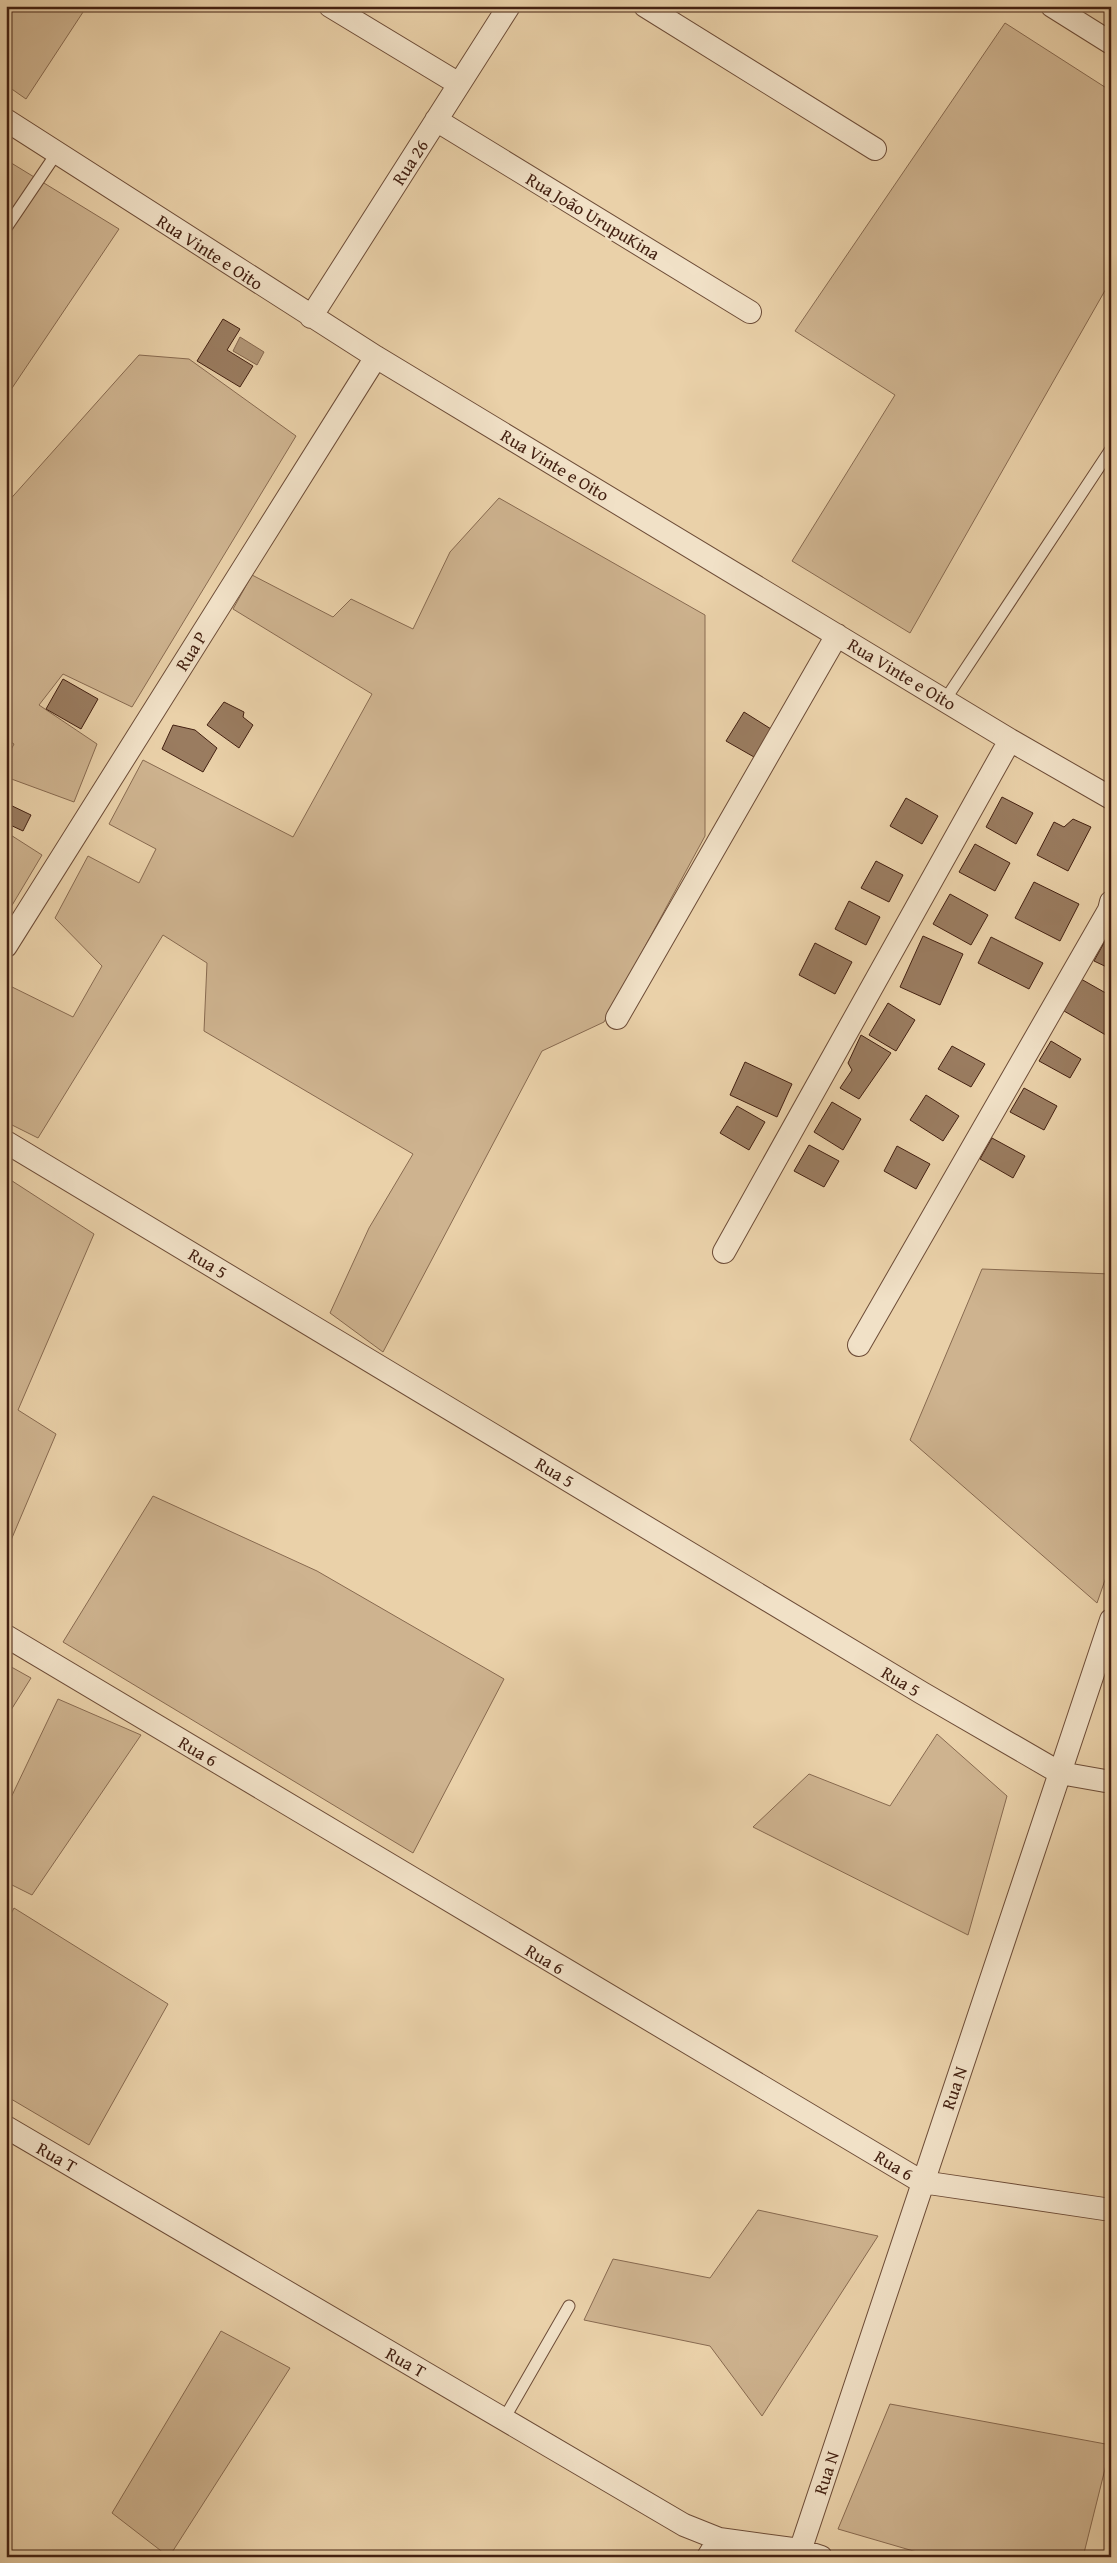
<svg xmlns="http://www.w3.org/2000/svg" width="1117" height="2563" viewBox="0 0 1117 2563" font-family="'Gentium Book Plus',serif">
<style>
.green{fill:#ceb38f;stroke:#886a50}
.water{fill:#b19575;stroke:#85664d}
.building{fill:#9a7c60;stroke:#432011}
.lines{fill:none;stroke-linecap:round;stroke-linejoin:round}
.service-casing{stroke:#6d4c37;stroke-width:13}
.minor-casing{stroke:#6d4c37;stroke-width:24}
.service{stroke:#f1e1c7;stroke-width:11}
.minor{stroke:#f1e1c7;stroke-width:22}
.labels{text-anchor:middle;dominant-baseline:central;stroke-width:4;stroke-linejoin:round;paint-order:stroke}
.street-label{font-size:18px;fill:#432011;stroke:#f1e1c7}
</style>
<rect width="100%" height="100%" fill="#ead1a9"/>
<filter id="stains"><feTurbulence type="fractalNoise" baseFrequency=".004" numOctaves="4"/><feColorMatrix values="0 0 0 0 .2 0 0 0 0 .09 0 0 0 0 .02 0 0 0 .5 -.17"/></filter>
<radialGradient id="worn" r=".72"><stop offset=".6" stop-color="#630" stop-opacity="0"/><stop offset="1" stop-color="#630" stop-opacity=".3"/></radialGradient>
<path class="green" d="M6,6H87L26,99L6,85Z
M1005,23L1111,91V280L910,633L792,561L895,395L795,331Z
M8,161L119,229L6,397V163Z
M139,355L189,359L296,436L132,707L63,674L39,705L97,744L74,802L6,777V759L14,744L6,739V504Z
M499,498L705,615V836L604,1022L542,1051L383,1352L330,1313L369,1228L413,1154L204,1031L207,963L163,935L38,1138L6,1122V984L73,1017L102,966L55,918L88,856L139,883L156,849L109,824L143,760L293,837L372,694L233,609L252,575L333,617L351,599L413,629L450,552Z
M6,832L42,855L11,907L6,904Z
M6,1177L94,1234L18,1410L56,1434L6,1552Z
M982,1269L1111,1274V1563L1097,1603L910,1440Z
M153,1496L317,1571L504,1679L413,1853L63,1642Z
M6,1664L31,1678L6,1718Z
M58,1699L141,1735L32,1895L6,1882V1808Z
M937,1734L1007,1796L968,1935L753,1827L809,1774L890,1806Z
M14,1908L168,2004L89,2145L6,2096V1923Z
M758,2210L878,2236L762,2416L710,2346L584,2320L613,2259L710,2278Z
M221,2331L290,2368L169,2557L112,2513Z
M890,2404L1111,2445L1083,2557H934L838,2529Z"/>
<path class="water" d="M240,337L264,352L257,365L233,351Z"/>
<path class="building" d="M223,319L240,329L227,350L253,366L240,387L197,361Z
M63,679L98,699L81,729L46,709Z
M224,702L244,712L243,717L253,725L239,748L207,725Z
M744,712L771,729L754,757L726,741Z
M173,725L195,730L217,748L203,772L162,749Z
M1002,797L1033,813L1016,844L986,827Z
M906,798L938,816L922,844L890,826Z
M6,803L31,815L23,831L6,823Z
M1073,819L1091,827L1068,871L1037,855L1054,822L1064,827Z
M975,844L1010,863L995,891L959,872Z
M876,861L903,875L889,902L861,888Z
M1034,882L1079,904L1060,941L1015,918Z
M950,894L988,915L971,945L933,924Z
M849,901L880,917L866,945L835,929Z
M923,936L963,954L940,1005L900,987Z
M991,937L1043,963L1029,989L978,963Z
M1105,941L1111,944V969L1094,961Z
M815,943L852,962L835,994L799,975Z
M1081,979L1111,996V1001L1106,1011L1111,1013V1038L1064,1011Z
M888,1003L915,1020L896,1051L869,1035Z
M861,1035L891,1053L859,1099L840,1088L852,1070L848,1063Z
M1051,1041L1081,1059L1070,1078L1039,1061Z
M952,1046L985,1064L971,1087L938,1069Z
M745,1062L792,1084L777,1117L730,1095Z
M1024,1088L1057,1106L1044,1130L1010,1112Z
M926,1095L959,1116L943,1141L910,1120Z
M832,1102L861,1119L843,1150L814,1132Z
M737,1106L765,1122L749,1150L720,1133Z
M992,1138L1025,1156L1013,1178L980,1159Z
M809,1145L839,1161L824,1187L794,1171Z
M897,1146L930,1164L916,1189L884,1171Z"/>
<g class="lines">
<g class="service-casing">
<path id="service" d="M6,228L56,154
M945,700L1111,449
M504,2419L569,2306"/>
</g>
<g class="minor-casing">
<path id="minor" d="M330,6L459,84
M645,6L875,149
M1052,6L1111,43
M6,120L376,357L1010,740L1111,798
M436,120L750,312
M311,317L509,6
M6,946L376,357
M617,1018L837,635
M6,1142L922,1693L1060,1773L1111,1782
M724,1252L1010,740
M859,1345L1109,910L1111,902
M6,1636L922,2182L1111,2210
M6,2127L684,2525L719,2539L800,2550L821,2557
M708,2557L719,2539
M798,2557L1111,1620"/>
</g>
<use href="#service" class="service"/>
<use href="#minor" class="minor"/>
</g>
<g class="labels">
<g class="street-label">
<text transform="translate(410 162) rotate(-57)">Rua 26</text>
<text transform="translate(593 216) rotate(31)">Rua João UrupuKina</text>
<text transform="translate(210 252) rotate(33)">Rua Vinte e Oito</text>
<text transform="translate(555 465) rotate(31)">Rua Vinte e Oito</text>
<text transform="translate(191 651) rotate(-58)">Rua P</text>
<text transform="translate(902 674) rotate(31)">Rua Vinte e Oito</text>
<text transform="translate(208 1263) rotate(31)">Rua 5</text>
<text transform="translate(555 1472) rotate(31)">Rua 5</text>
<text transform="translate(901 1681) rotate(31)">Rua 5</text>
<text transform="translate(198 1751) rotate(31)">Rua 6</text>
<text transform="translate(545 1959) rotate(31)">Rua 6</text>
<text transform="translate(954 2088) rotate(-71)">Rua N</text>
<text transform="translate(57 2157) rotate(30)">Rua T</text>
<text transform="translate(894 2165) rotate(31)">Rua 6</text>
<text transform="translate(406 2362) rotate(30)">Rua T</text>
<text transform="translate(826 2473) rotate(-72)">Rua N</text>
</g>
</g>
<rect width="1117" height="2563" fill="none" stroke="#ead1a9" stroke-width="25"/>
<rect x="8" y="8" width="1102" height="2548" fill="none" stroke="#432011" stroke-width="2.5"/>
<rect x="12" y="12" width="1092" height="2538" fill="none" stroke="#432011"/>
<rect width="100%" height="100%" filter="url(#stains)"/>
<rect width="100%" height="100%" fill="url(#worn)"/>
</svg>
